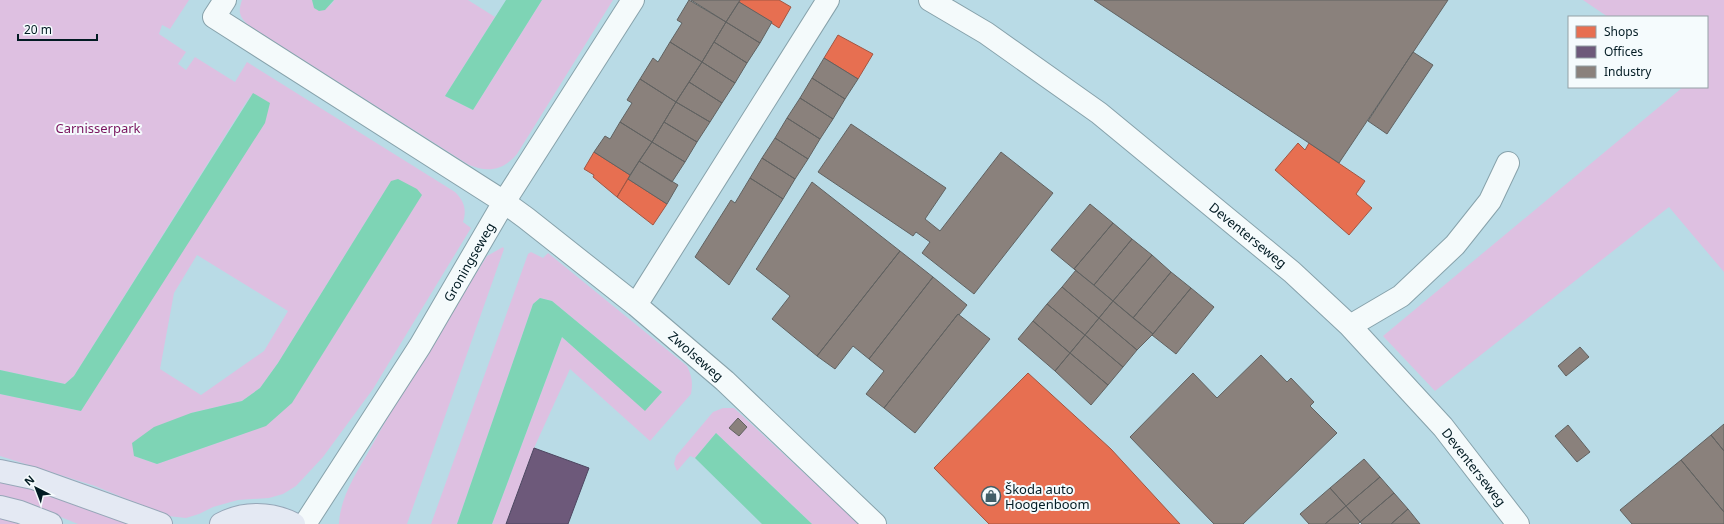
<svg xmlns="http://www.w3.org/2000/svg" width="1724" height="524" viewBox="0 0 1724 524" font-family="'Noto Sans',sans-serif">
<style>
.green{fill:#dec0e1;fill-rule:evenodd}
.water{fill:#7ed4b5}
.shops{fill:#e76f51;stroke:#a25643}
.offices{fill:#6d597a;stroke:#4d4660}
.industry{fill:#8a817c;stroke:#616261}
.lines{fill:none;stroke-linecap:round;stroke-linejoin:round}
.minor-casing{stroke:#87a2ab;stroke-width:24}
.major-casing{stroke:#96a7b8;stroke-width:24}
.minor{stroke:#f4fafb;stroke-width:22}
.major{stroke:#e4e9f3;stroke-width:22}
.labels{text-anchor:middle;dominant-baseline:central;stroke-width:4;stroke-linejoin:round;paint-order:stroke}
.park-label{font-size:13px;fill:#79145e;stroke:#f5fbfd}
.street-label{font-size:13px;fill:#021b23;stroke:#f5fbfd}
.poi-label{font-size:13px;fill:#021b23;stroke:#f5fbfd;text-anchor:start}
</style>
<rect width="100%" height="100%" fill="#b9dbe6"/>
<path class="green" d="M0,0H189L170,29L162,25L159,34L186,52L178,64L186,70L195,57L235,82L247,62L455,192C464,201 467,209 463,222L471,228L373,389L323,457L296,486L283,494L269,498L238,500L213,507L199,514L186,518L168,516L95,486L0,456V394L81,411L252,93L74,376L65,384L0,370ZM391,181L243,434L157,464L134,456L191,413L242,401L260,388L278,363ZM197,255L288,311L264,351L201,395L160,369L174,293Z
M242,0H312L314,3L331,5L334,0H468L495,17L445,96L473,110L542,0H613L517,154C503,170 489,173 469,165L248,25C239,16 238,12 242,0Z
M1583,0H1724V272L1669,207L1435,391L1383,336L1683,87H1707V17H1608Z
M503,247L504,249L407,524H339C340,497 357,472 370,449C406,383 447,320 487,256Z
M531,252L543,258L548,253L687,366C692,376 693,383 691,394L650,441L570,369L534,448L506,524H492L562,337L645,410L662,392L552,301L540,298L533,304L457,524H431L528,254Z
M723,408H734L859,524H812L716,433L695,458L690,456L677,471L674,464L676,456L713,412Z
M0,477L40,488L128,524H78L46,511L0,499Z
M0,514L33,524H0Z"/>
<path class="water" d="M312,0H334L325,10L319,11L314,8Z
M506,0H542L473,110L445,96Z
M253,93L270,103L265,123L81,411L0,394V370L65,384L74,376Z
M398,179L417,189L422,195L292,403L266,426L157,464L134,456L132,443L154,427L191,413L242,401L260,388L278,363L391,181Z
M540,298L552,301L662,392L645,411L562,337L492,524H457L533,304Z
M716,433L812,524H762L695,458Z"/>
<path class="shops" d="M740,0H779L791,7L779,28L739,2Z
M838,35L873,54L858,79L824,58Z
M1298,143L1305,150L1309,143L1365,181L1356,194L1372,208L1349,235L1275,170Z
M594,152L630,175L617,197L593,177L594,175L584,169Z
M628,179L667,204L653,225L617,197Z
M1028,373L1111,449L1180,524H989L934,468Z"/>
<path class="offices" d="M534,448L589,468L568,524H506Z"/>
<path class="industry" d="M689,0L726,22L702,62L670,42L682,23L677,20Z
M691,0H740L726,22Z
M1094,0H1448L1339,163Z
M739,2L772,22L760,43L726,22Z
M726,22L760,43L747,63L714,42Z
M670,42L702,62L676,102L640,79L653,58L658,62Z
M714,42L747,63L735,83L702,62Z
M1413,52L1433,65L1387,134L1368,121Z
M824,58L858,79L845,99L812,78Z
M702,62L735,83L722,103L689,82Z
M812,78L845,99L833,119L800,98Z
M640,79L676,102L652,142L620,122L632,103L627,100Z
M689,82L722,103L710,122L676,102Z
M800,98L833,119L820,139L787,118Z
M676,102L710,122L697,142L664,122Z
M787,118L820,139L808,159L775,138Z
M620,122L652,142L630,175L594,152L605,136L610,139Z
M664,122L697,142L685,162L652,142Z
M851,124L946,188L925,219L940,231L1001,152L1053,193L974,294L922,253L930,242L916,232L913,236L818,172Z
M775,138L808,159L795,179L762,158Z
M652,142L685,162L672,182L639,161Z
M762,158L795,179L783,199L750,178Z
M639,161L678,185L667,204L628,179Z
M750,178L783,199L729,285L695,257L731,200L735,203Z
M812,182L900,251L817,356L772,319L790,296L756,269L757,268Z
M1090,204L1113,223L1074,269L1051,250Z
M1113,223L1132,239L1094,285L1074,269Z
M1132,239L1152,255L1113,301L1094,285Z
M900,251L933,277L869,359L853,346L835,369L817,356Z
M1152,255L1171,272L1133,318L1113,301Z
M1074,269L1113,301L1099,318L1062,287L1076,270Z
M1171,272L1191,288L1153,334L1133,318Z
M933,277L967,305L959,315L958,314L884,408L866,394L884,371L869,359Z
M1062,287L1099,318L1085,335L1047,304Z
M1191,288L1214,307L1176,354L1152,335Z
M1113,301L1153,334L1137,350L1099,318Z
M1047,304L1085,335L1070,353L1033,321Z
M958,314L990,339L915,433L884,408Z
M1099,318L1137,350L1123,367L1085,335Z
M1033,321L1070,353L1055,371L1018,339Z
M1085,335L1123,367L1108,385L1070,353Z
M1580,347L1589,357L1566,376L1558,366Z
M1070,353L1108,385L1091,405L1055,371Z
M1261,355L1287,382L1291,378L1314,402L1310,406L1337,433L1243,524H1214L1130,437L1193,373L1217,398Z
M738,418L747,427L739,436L729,428Z
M1724,424V451L1711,435Z
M1568,425L1590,452L1577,462L1555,436Z
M1711,435L1724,451V512L1681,460Z
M1364,459L1380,477L1346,506L1330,488Z
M1681,460L1724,512V524H1632L1620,510Z
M1380,477L1394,493L1360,522L1346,506Z
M1330,488L1346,506L1325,524H1309L1300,514Z
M1394,493L1408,509L1391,524H1362L1360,522Z
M1346,506L1360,522L1358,524H1325Z
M1408,509L1420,524H1391Z"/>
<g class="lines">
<g class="minor-casing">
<path id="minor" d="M225,0L214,17L504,202L526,218L636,305L725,381L875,524
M930,0L986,33L1099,113L1292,272L1350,326L1443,427L1518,524
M636,305L828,0
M1350,326L1401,296L1455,245L1490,201L1508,163
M305,524L420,346L504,202L633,0"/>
</g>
<g class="major-casing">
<path id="major" d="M0,471L33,478L161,524
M0,507L20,512L51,524
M221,524C243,512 271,512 294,524"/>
</g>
<use href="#minor" class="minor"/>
<use href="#major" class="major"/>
</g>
<defs>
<g id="shop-ring" transform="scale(1)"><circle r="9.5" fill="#f5fbfd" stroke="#425e67" stroke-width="1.5"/><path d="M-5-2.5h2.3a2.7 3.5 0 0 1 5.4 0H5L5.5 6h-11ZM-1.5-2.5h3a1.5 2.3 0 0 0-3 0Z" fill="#425e67"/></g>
</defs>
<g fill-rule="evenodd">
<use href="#shop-ring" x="991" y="496"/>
</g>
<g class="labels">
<g class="park-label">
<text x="98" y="128">Carnisserpark</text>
</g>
<g class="street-label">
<text transform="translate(1248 235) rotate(39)">Deventerseweg</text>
<text transform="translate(469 262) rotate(-60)">Groningseweg</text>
<text transform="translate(696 356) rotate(41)">Zwolseweg</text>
<text transform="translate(1474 467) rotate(52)">Deventerseweg</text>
</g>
<g class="poi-label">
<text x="1005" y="489">Škoda auto<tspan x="1005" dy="15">Hoogenboom</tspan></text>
</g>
</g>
<rect x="1568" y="16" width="140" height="72" fill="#f5fbfd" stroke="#94a1a6"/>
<rect x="1576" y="26" width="20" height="12" fill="#e76f51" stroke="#94a1a6"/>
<text x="1604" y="36" font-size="12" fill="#021b23">Shops</text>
<rect x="1576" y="46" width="20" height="12" fill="#6d597a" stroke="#94a1a6"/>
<text x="1604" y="56" font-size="12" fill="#021b23">Offices</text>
<rect x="1576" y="66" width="20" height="12" fill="#8a817c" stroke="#94a1a6"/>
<text x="1604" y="76" font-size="12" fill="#021b23">Industry</text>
<g transform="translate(36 488) rotate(318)" stroke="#f5fbfd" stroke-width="3" paint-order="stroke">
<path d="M0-3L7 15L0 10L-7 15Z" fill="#021b23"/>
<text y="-6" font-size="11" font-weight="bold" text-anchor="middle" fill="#021b23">N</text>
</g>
<path d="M18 34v6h79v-6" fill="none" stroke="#021b23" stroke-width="2"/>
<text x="24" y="34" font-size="12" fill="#021b23" stroke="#f5fbfd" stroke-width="3" paint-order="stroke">20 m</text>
</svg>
